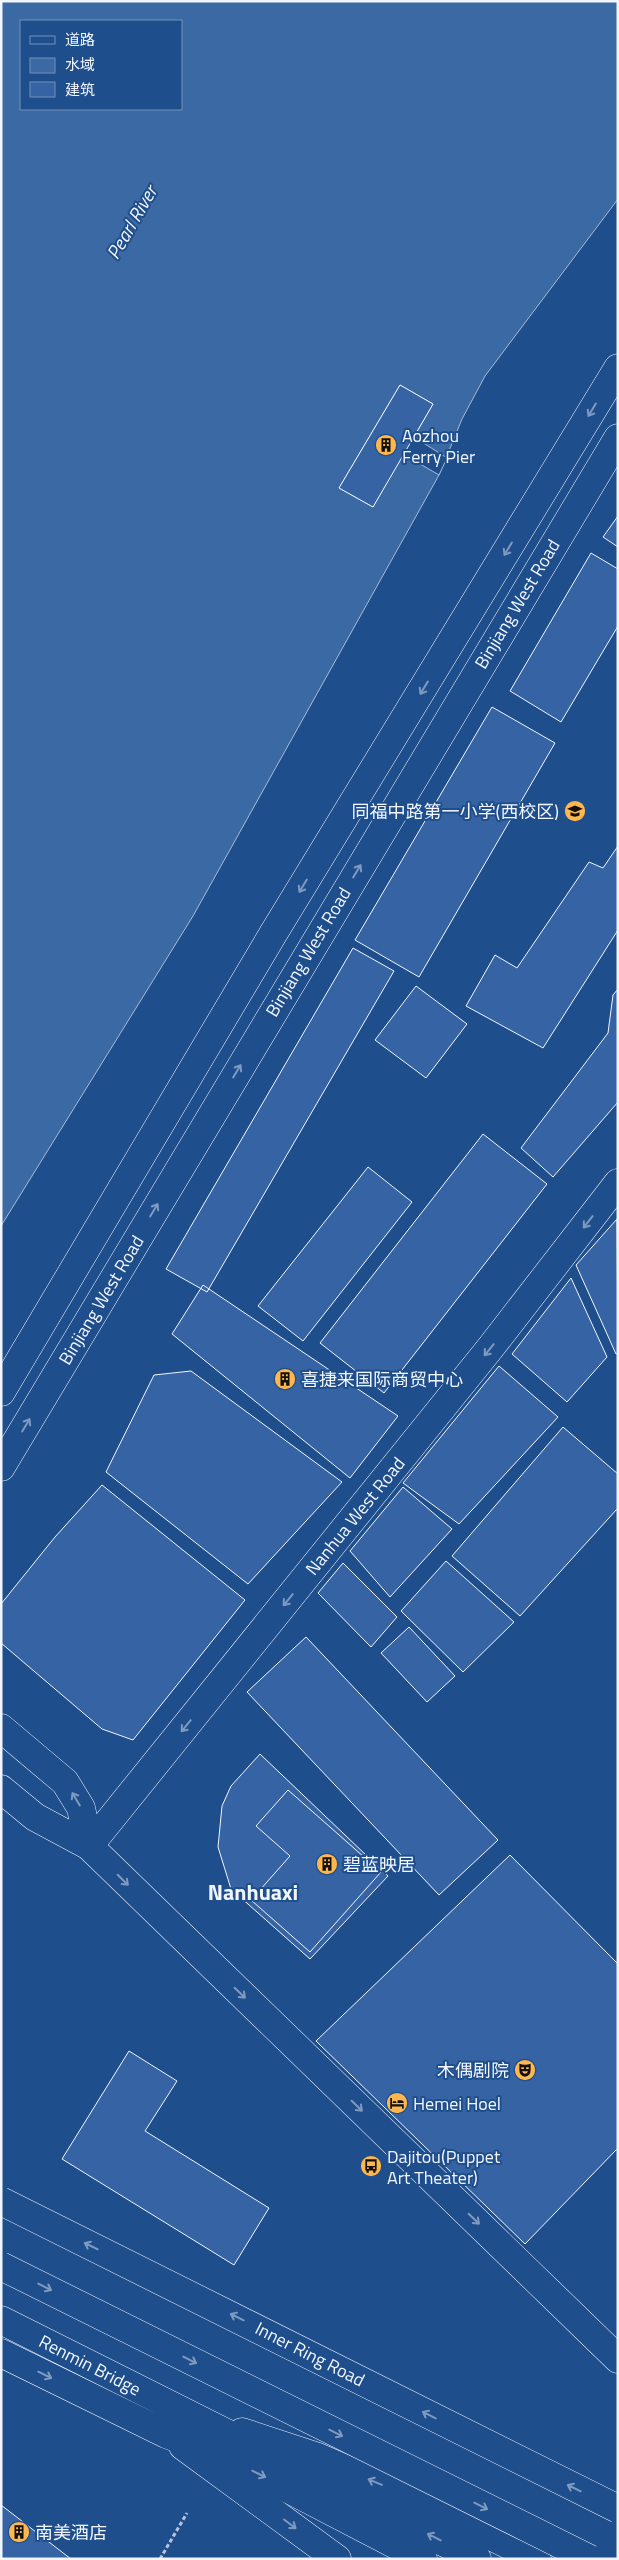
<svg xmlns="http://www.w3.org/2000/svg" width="619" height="2560" viewBox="0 0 619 2560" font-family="'Titillium Web','Noto Sans SC',sans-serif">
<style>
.water{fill:#3b69a3;stroke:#a8bbd7;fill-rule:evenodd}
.pier{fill:#1f4e8c;stroke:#a8bbd7}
.building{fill:#3563a3;stroke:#f2f6ff}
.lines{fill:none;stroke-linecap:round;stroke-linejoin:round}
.secondary-casing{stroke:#f2f6ff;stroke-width:29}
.primary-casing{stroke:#f2f6ff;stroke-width:29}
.path{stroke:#b3c4dc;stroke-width:3;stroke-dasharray:4 2.5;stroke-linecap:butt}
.secondary{stroke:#1f4e8c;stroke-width:28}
.primary{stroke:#1f4e8c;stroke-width:28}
.trunk-bridge-casing{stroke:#f2f6ff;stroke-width:29;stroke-linecap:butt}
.trunk-bridge{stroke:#1f4e8c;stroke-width:28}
.oneway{stroke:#7e9ac0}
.labels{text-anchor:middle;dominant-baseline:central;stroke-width:4;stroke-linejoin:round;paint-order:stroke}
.poi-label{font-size:18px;fill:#f2f6ff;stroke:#1f4e8c;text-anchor:start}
.street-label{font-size:18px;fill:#f2f6ff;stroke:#1f4e8c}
.water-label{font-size:19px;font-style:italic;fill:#f2f6ff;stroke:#1f4e8c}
.district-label{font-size:22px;font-weight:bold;fill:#f2f6ff;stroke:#1f4e8c}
</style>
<rect width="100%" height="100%" fill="#1f4e8c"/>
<path class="water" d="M1,1H618V199L485,376L462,419L439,475L193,916L1,1226ZM21,21H181V109H21Z"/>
<path class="pier" d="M400,385L433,404L414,437L447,458L439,475L403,454L373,507L339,488Z"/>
<path class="building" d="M400,385L433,404L373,507L339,488Z
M618,516V547L603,537Z
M591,553L618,569V626L561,722L510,691Z
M492,707L555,743L419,977L355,940Z
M618,846V930L543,1048L466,1006L495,955L517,968L589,862L603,868Z
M353,948L394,971L207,1292L166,1269Z
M416,986L467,1024L426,1078L375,1040Z
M618,989V1102L553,1177L521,1148L608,1033L613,995Z
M483,1134L547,1184L384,1393L320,1343Z
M368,1167L412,1202L303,1341L258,1306Z
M617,1219L618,1353L616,1354L576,1265Z
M571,1278L607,1357L567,1402L512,1354Z
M203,1285L398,1416L350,1478L172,1334Z
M499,1366L558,1417L459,1524L403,1483Z
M191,1371L342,1482L248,1584L106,1472L154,1375Z
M563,1427L618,1474V1508L520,1616L452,1556Z
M102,1485L245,1600L133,1740L102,1729L1,1643V1604L55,1537Z
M403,1487L452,1529L390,1597L350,1551Z
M446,1561L514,1622L463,1672L401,1611Z
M343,1563L397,1617L371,1647L318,1593Z
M409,1627L455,1676L427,1702L381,1653Z
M306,1637L498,1840L439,1895L247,1692Z
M260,1754L388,1876L310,1959L231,1889L218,1847L222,1806L231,1786Z
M288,1790L381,1872L310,1952L251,1900L290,1856L256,1826Z
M510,1855L618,1964V2148L525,2244L316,2041Z
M129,2051L177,2081L145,2131L269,2208L234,2265L62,2159Z
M1,2505L71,2559H1Z"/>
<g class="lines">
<g class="secondary-casing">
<path id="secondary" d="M1,1392L273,934L618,368
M1,1467L618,438
M1,1728L65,1782L81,1808L89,1846
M1,1789L35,1817L89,1846L618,2359
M89,1846L491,1347L618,1183
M242,2432L318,2457L420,2501L537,2559
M183,2446L337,2559"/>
</g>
<g class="primary-casing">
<path id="primary" d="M1,2320L477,2559
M1,2353L166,2434L196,2445L273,2481L423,2559"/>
</g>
<path class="path" d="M160,2559L187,2513"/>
<use href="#secondary" class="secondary"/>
<use href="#primary" class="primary"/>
<g class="trunk-bridge-casing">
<path id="trunk-bridge" d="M1,2201L618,2509
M1,2266L590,2559"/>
</g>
<use href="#trunk-bridge" class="trunk-bridge"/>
</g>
<defs><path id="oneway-shaft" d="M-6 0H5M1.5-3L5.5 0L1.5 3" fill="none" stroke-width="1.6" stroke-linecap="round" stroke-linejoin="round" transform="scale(1.25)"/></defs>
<g class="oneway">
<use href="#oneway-shaft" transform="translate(592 410) rotate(121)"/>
<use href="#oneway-shaft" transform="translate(508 549) rotate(121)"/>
<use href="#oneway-shaft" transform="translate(424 688) rotate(121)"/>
<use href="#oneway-shaft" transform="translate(357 871) rotate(-59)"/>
<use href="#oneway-shaft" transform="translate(303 886) rotate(121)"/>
<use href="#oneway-shaft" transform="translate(237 1071) rotate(-59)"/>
<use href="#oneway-shaft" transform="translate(154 1210) rotate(-59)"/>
<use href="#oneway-shaft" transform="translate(588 1222) rotate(128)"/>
<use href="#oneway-shaft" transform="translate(489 1350) rotate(129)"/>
<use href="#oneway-shaft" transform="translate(26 1425) rotate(-59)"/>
<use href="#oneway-shaft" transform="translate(288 1600) rotate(129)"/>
<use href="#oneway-shaft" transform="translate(186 1726) rotate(129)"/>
<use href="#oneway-shaft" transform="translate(76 1799) rotate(-121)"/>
<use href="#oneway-shaft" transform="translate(123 1880) rotate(45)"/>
<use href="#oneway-shaft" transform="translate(240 1993) rotate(44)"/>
<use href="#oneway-shaft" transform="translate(357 2106) rotate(44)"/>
<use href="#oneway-shaft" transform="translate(474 2219) rotate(44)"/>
<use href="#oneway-shaft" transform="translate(91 2246) rotate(-154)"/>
<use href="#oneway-shaft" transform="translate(45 2287) rotate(27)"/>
<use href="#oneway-shaft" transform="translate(237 2317) rotate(-154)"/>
<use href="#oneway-shaft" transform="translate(190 2360) rotate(27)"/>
<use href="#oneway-shaft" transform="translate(45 2375) rotate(26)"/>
<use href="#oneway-shaft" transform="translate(429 2415) rotate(-153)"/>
<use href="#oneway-shaft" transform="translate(336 2433) rotate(27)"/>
<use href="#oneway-shaft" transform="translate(259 2474) rotate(26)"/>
<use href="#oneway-shaft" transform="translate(375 2482) rotate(-157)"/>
<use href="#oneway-shaft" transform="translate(574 2488) rotate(-154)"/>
<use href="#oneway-shaft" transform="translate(481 2506) rotate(27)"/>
<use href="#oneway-shaft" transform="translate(290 2524) rotate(37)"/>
<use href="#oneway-shaft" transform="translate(434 2537) rotate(-153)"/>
</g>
<defs>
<g id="building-disc" transform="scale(1.125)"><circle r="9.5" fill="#ffb74d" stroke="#1f4e8c"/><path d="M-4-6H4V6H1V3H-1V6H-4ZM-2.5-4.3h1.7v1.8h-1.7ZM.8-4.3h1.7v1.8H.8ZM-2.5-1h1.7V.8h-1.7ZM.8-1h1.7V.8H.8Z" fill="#111"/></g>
<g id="school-disc" transform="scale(1.125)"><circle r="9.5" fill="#ffb74d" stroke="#1f4e8c"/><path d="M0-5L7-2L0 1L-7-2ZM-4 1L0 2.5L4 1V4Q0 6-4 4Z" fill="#111"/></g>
<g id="theatre-disc" transform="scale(1.125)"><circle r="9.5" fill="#ffb74d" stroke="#1f4e8c"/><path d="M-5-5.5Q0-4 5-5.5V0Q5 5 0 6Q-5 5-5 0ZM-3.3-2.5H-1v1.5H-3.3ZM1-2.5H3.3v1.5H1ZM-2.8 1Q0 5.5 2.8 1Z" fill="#111"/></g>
<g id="hotel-disc" transform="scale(1.125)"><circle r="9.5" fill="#ffb74d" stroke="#1f4e8c"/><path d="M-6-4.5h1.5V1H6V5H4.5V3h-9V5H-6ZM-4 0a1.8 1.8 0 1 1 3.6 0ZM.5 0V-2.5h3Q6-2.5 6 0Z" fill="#111"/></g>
<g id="bus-disc" transform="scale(1.125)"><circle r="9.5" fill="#ffb74d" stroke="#1f4e8c"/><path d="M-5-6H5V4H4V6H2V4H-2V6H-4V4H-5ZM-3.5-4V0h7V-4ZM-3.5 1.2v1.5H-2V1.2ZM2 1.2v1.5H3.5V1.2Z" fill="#111"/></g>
</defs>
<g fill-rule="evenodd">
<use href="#building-disc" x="386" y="445"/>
<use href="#school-disc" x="575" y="811"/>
<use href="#building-disc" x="285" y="1379"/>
<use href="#building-disc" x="327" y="1864"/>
<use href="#theatre-disc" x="525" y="2070"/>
<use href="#hotel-disc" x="397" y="2103"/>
<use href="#bus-disc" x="371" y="2166"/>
<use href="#building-disc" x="19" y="2532"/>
</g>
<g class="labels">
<g class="poi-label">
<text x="402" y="435">Aozhou<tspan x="402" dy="21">Ferry Pier</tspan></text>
<text x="559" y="811" text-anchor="end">同福中路第一小学(西校区)</text>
<text x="301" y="1379">喜捷来国际商贸中心</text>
<text x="343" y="1864">碧蓝映居</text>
<text x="509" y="2070" text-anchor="end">木偶剧院</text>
<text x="413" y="2103">Hemei Hoel</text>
<text x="387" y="2156">Dajitou(Puppet<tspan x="387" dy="21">Art Theater)</tspan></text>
<text x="35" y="2532">南美酒店</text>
</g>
<g class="street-label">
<text transform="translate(517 604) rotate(-59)">Binjiang West Road</text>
<text transform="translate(308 952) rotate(-59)">Binjiang West Road</text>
<text transform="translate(101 1300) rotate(-59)">Binjiang West Road</text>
<text transform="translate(355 1516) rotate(-51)">Nanhua West Road</text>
<text transform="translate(310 2354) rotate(27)">Inner Ring Road</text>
<text transform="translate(90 2365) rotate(27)">Renmin Bridge</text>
</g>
<g class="water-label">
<text transform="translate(131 222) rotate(-60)">Pearl River</text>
</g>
<g class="district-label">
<text x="253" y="1892">Nanhuaxi</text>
</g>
</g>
<rect width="619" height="2560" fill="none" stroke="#f2f6ff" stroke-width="5"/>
<rect x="20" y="20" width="162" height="90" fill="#1f4e8c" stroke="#7391ba"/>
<rect x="30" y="36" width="25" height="8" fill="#1f4e8c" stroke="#7391ba"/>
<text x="65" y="45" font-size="15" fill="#f2f6ff">道路</text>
<rect x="30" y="58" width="25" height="15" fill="#3b69a3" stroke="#7391ba"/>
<text x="65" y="70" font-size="15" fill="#f2f6ff">水域</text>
<rect x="30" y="82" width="25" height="15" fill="#3563a3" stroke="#7391ba"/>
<text x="65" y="95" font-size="15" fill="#f2f6ff">建筑</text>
</svg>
